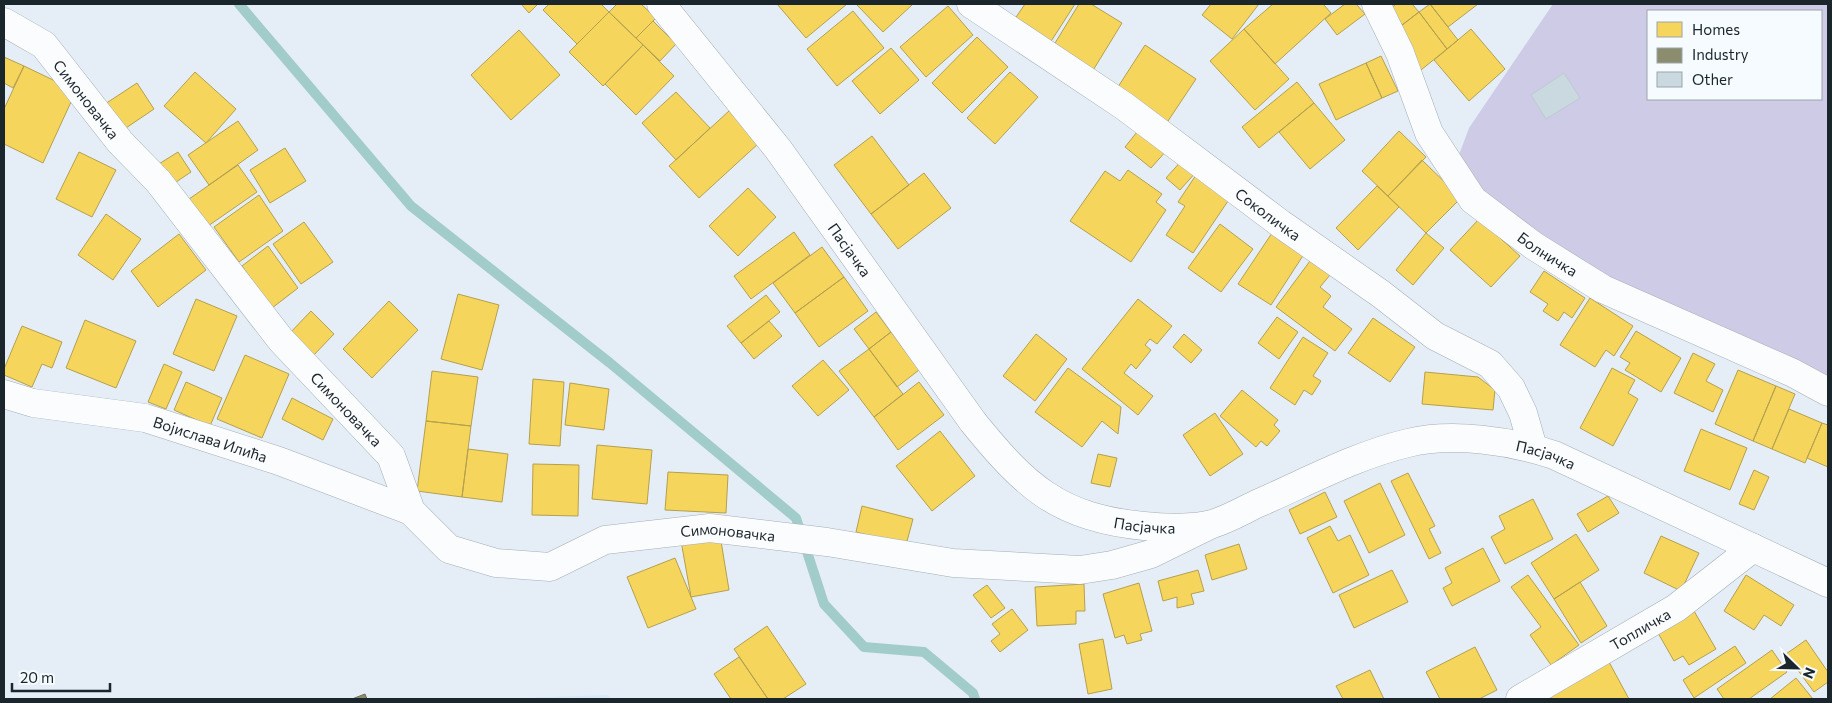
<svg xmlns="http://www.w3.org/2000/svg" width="1832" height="703" viewBox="0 0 1832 703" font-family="Commissioner,sans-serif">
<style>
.built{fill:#d6e9f8}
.forest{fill:#cdcbe6;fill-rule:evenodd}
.homes{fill:#f6d55c;stroke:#b4a04e}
.industry{fill:#8c8c6e;stroke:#6a6d5a}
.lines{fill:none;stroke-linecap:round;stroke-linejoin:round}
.stream{stroke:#a2ccca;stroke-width:10}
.building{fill:#cad8df;stroke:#bfcacf}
.minor-casing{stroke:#a5aeb5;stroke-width:29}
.major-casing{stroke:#a5aeb5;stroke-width:29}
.minor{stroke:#fbfcfe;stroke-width:28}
.major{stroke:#fbfcfe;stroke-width:28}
.labels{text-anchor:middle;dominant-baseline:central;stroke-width:5;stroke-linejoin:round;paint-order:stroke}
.street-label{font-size:15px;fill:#1b252c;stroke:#f5fbff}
</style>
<rect width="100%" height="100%" fill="#e5eef6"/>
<path class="built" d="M608,695L612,699H483Z"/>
<path class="forest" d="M1553,4H1828V379L1603,289L1453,171L1469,128ZM1648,11H1821V99H1648Z"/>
<path class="homes" d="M521,4H538L529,13Z
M549,4H601L609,12L577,44L543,10Z
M617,4H641L656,18L636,38L609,12Z
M777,4H847L806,38Z
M856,4H913L883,32Z
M1025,4H1075L1048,46L1012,23Z
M1079,4H1091L1122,23L1092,72L1052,48Z
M1211,4H1259L1232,39L1202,15Z
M1273,4H1323L1331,13L1275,64L1244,29Z
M1345,4H1356L1365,14L1337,35L1325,19Z
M1396,4H1412L1419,12L1402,25L1390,9Z
M1430,4H1478L1448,27Z
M1430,4L1458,40L1447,49L1419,12Z
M948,6L973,35L926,77L900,47Z
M853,11L884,48L837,86L807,49Z
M609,12L643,45L603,86L569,52Z
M1419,12L1447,49L1421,70L1392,33Z
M653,21L676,44L660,61L636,38Z
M1244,29L1289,79L1255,110L1210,61Z
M1471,29L1505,69L1469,101L1434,60Z
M519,30L560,75L511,120L471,75Z
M977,37L1008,67L962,113L932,83Z
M643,45L674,76L636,115L605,84Z
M1145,45L1196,79L1166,124L1116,90Z
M891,48L919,80L880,114L852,81Z
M1381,56L1398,91L1382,98L1366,63Z
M4,57L24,66L13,88L4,83Z
M1366,63L1382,98L1336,120L1319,84Z
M24,66L76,91L43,163L4,144V109Z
M195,72L236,109L206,143L164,106Z
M1010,72L1038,97L995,144L967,118Z
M1297,82L1314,103L1259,148L1242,127Z
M137,83L154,109L123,130L105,104Z
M676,92L710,128L676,160L642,123Z
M1314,103L1345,140L1310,169L1279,132Z
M729,111L759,143L699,198L669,166Z
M238,121L258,150L209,185L188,155Z
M1141,127L1167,150L1151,168L1125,147Z
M1399,131L1426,157L1388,196L1362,171Z
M872,136L909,185L871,214L834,165Z
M285,148L306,181L270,203L250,170Z
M79,152L116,170L92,217L56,199Z
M178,152L191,172L167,188L154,167Z
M1183,159L1197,171L1180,190L1166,178Z
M1422,160L1461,198L1426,233L1388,196Z
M238,165L257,192L208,226L189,199Z
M1128,170L1162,194L1156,202L1166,210L1131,262L1070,221L1105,171L1120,181Z
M924,173L951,208L898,249L871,214Z
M1196,175L1230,198L1193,253L1166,235L1185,206L1178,202Z
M1377,186L1399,207L1358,250L1336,228Z
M748,188L776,217L738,256L709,226Z
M259,195L283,231L239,262L214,227Z
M106,214L141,239L113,280L78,255Z
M1479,219L1520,256L1491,287L1450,250Z
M304,222L333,262L301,284L273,244Z
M1220,224L1253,249L1221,292L1188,268Z
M1274,230L1306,251L1271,305L1238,284Z
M794,232L810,255L751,299L734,276Z
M1426,233L1444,248L1413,285L1396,270Z
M179,234L206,270L158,307L131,271Z
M268,246L298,288L272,308L242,266Z
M822,247L844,277L795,313L773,283Z
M1310,261L1330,275L1320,287L1331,296L1323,307L1352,329L1335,351L1276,307Z
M1544,271L1585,298L1572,318L1564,312L1558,321L1543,311L1548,304L1530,292Z
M844,277L868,311L819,347L795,313Z
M458,294L499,305L482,370L441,359Z
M766,295L780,312L741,343L727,326Z
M1590,298L1633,326L1614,356L1606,350L1595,367L1560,345Z
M196,299L237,316L214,371L173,354Z
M1138,299L1172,326L1157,344L1150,339L1145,345L1151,350L1136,369L1131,364L1124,373L1153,396L1138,415L1082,369Z
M389,301L418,330L372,378L343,349Z
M311,311L334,334L311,358L288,335Z
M876,312L891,332L869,349L854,329Z
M1277,317L1298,332L1279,359L1258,343Z
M1373,318L1415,347L1390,382L1348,353Z
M85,320L136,341L116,388L66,368Z
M769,321L782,336L754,359L741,343Z
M22,326L62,342L52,368L42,364L32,387L4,375V369Z
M1636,331L1681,358L1661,392L1625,370L1630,363L1620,357Z
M891,332L919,370L897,387L869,349Z
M1036,334L1067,359L1035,401L1003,376Z
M1184,334L1202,350L1191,363L1173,347Z
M1303,337L1328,353L1313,376L1321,381L1312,395L1304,390L1295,405L1270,388Z
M869,349L903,394L874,417L839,371Z
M1693,353L1715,364L1706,381L1723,390L1713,412L1674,393Z
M245,355L289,374L262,438L217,419Z
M823,360L849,390L818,416L792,386Z
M164,364L182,372L166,409L148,402Z
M1068,368L1121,407L1118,434L1102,421L1082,447L1035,412Z
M1612,368L1635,380L1628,393L1638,399L1613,446L1580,428Z
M1738,370L1776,386L1753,441L1715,424Z
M432,371L478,377L471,426L426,421Z
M1425,372L1478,377L1495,390L1493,410L1422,404Z
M533,379L564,382L560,446L529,444Z
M186,382L222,398L210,426L174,410Z
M919,382L944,415L898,450L874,417Z
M570,383L609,389L604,430L565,425Z
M1776,386L1795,394L1772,449L1753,441Z
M1242,390L1278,420L1274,425L1280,431L1267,446L1261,441L1256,447L1220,416Z
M292,398L333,419L323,440L282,419Z
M1789,409L1822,423L1805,463L1772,449Z
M1215,413L1243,454L1210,476L1183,435Z
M426,421L471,426L462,497L417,491Z
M1822,423L1828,425V467L1807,458Z
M1701,429L1747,448L1730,490L1684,471Z
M940,431L975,476L932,511L896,466Z
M597,445L652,450L647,504L592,499Z
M468,449L508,454L502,502L462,497Z
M1098,454L1117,458L1110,487L1091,483Z
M533,464L579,465L578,516L532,515Z
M1754,470L1769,477L1754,510L1739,504Z
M668,472L728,475L726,513L665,510Z
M1408,473L1435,526L1429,529L1441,553L1429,559L1391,481Z
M1380,483L1405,535L1369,553L1344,501Z
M1325,492L1337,517L1300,534L1289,510Z
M1608,496L1619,513L1588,532L1577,514Z
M1533,499L1553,539L1505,564L1491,537L1505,529L1499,516Z
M862,506L913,519L906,545L856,532Z
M1330,526L1338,541L1350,535L1369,575L1333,593L1307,538Z
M1576,534L1599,570L1554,599L1531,563Z
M720,535L729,590L691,597L681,541Z
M1661,536L1699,553L1681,591L1644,573Z
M1239,544L1247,569L1212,580L1205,555Z
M1483,548L1500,581L1452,606L1443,588L1452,583L1445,568Z
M675,558L696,609L648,628L627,577Z
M1198,570L1204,591L1191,594L1194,604L1177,608V597L1163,601L1158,581Z
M1392,570L1408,602L1354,628L1339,595Z
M1528,575L1579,645L1551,665L1530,635L1541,627L1511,587Z
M1746,575L1794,605L1781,626L1764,615L1754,630L1724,611Z
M1580,582L1607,626L1581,643L1554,599Z
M1139,583L1152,631L1140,634L1142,640L1127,644L1124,635L1115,638L1103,594Z
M1084,584L1085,611H1076V624L1037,626L1035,587Z
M987,585L1005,608L991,618L973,595Z
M1012,609L1028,630L1000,652L991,641L1000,634L992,624Z
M1694,611L1716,649L1689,665L1683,656L1674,661L1658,633Z
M767,626L806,684L783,699H768L734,649Z
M1103,639L1112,689L1088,694L1079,644Z
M1806,640L1828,672V682L1814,692L1786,654Z
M1735,646L1746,663L1694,698L1683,680Z
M1475,647L1497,690L1479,699H1440L1426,672Z
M1772,650L1787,672L1749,699H1724L1717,689Z
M739,657L768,699H731L714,674Z
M1609,662L1629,699H1542Z
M1370,670L1384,699H1343L1336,686Z
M1796,678L1813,699H1770Z"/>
<path class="industry" d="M365,694L367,699H352Z"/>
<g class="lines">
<path class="stream" d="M239,4L411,206L610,363L796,518L824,604L864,647L924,652L973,693L975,699"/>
</g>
<path class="building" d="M1564,73L1580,98L1546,119L1531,95Z"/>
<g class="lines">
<g class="minor-casing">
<g id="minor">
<path id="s1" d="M971,4L1124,106L1281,224L1381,294L1435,336L1490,364L1511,388L1523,413L1533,448"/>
<path id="s2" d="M1376,4L1400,53L1429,133L1473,200L1534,246L1603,289L1793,373L1828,392"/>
<path id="s3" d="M4,22L44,45L120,142L158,181L281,340L391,456L411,511L449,549L496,563L550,567L605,540L710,528L827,542L953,563L1080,570L1112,565L1151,554L1210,525"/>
<path id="s4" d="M4,394L33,403L145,418L279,461L411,511"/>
<path id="s5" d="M1520,699L1676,608L1753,548"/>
</g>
</g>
<g class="major-casing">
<g id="major">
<path id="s6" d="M661,4L778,149L973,422C1025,486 1058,518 1144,526C1163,528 1194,529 1212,524C1229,519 1245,509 1261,502C1309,481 1357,455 1408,443C1452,432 1512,441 1554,455L1828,583"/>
</g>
</g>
<use href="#minor" class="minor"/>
<use href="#major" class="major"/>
</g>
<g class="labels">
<g class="street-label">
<text stroke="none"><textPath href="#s3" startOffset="115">Симоновачка</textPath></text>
<text stroke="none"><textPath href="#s1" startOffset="364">Соколичка</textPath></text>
<text stroke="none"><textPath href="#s6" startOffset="310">Пасјачка</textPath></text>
<text stroke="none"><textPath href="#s2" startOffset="312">Болничка</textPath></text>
<text stroke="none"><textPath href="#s3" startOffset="520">Симоновачка</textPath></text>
<text stroke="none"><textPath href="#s4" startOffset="212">Војислава Илића</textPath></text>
<text stroke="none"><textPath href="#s6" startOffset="1150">Пасјачка</textPath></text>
<text stroke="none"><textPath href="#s6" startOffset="730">Пасјачка</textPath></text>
<text stroke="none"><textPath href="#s3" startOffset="985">Симоновачка</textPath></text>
<text stroke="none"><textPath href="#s5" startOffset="139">Топличка</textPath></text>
</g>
</g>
<rect width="1832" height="703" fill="none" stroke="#1b252c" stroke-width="10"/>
<rect x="1647" y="10" width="175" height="90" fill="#f5fbff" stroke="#9ea5ab"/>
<rect x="1657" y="22" width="25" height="15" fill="#f6d55c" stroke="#9ea5ab"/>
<text x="1692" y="35" font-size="15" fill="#1b252c">Homes</text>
<rect x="1657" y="48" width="25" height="15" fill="#8c8c6e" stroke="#9ea5ab"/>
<text x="1692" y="60" font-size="15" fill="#1b252c">Industry</text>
<rect x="1657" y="72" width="25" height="15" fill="#cad8df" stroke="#9ea5ab"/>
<text x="1692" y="85" font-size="15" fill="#1b252c">Other</text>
<g transform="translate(1797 668) rotate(113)" stroke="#f5fbff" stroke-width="4" paint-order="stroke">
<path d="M0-4L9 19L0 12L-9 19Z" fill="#1b252c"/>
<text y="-8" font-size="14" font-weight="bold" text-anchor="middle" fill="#1b252c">N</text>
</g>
<path d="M12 683v8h98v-8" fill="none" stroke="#1b252c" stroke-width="2.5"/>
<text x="20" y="683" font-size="15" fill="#1b252c" stroke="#f5fbff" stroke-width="4" paint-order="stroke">20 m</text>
</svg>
